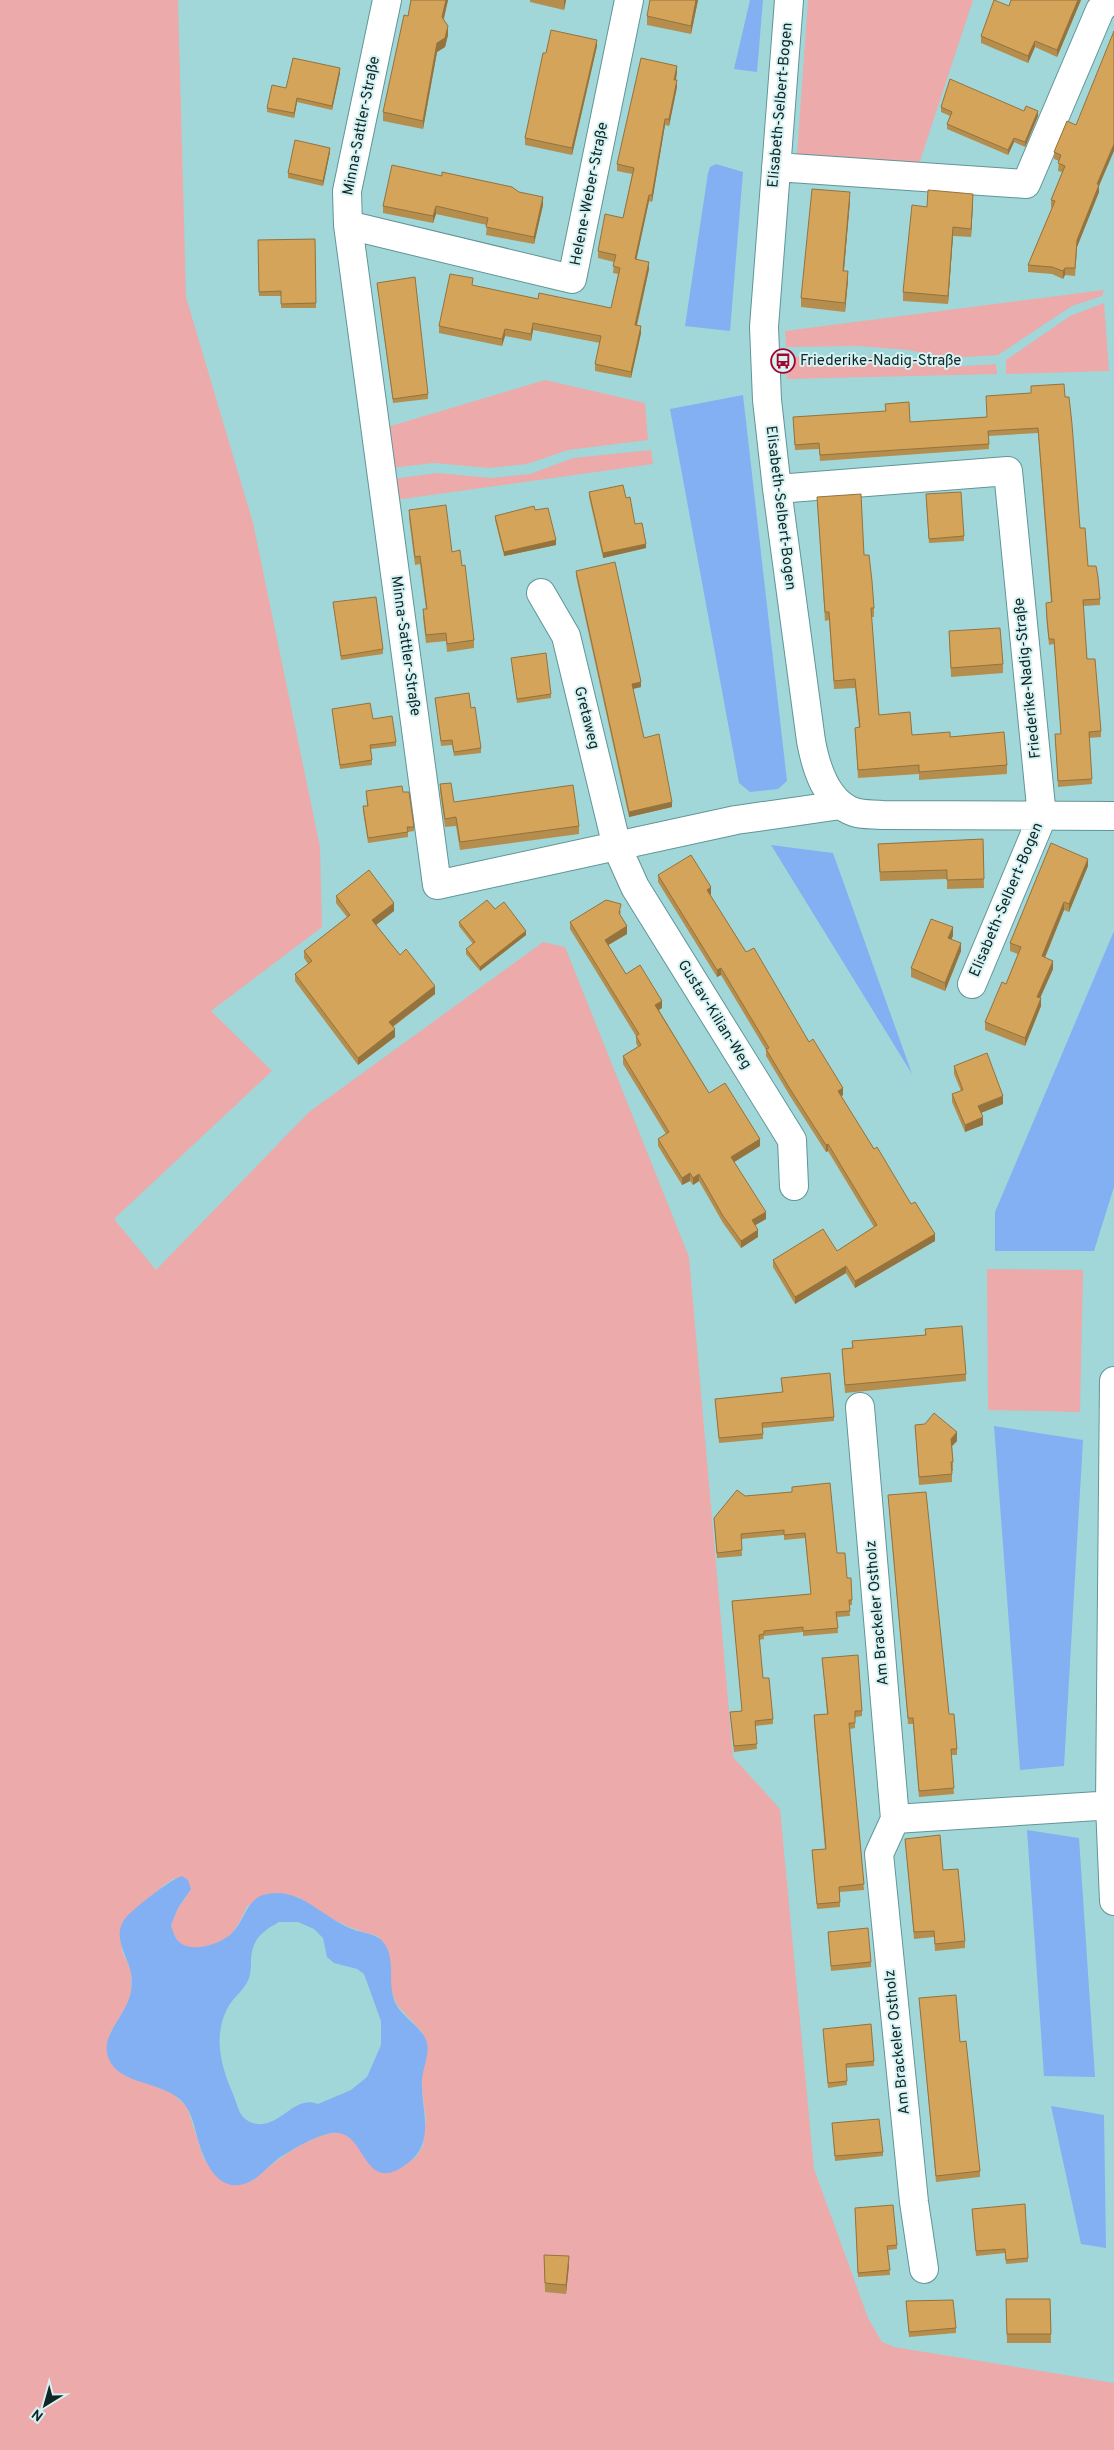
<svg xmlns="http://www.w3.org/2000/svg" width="1114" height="2450" viewBox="0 0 1114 2450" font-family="Overpass,sans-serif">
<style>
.green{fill:#ecaaab;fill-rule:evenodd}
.water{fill:#83b0f2;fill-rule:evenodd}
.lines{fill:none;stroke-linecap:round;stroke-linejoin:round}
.minor-casing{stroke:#619597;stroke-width:30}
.minor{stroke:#fff;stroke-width:28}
.wall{fill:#b58d4d}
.shaded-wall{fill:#94733e}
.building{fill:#d3a459;stroke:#94733e}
.labels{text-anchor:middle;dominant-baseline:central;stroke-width:4;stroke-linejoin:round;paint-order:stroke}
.street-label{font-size:15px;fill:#102626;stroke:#d7f2f3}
.poi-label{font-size:15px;fill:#102626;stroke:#d7f2f3;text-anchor:start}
</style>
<rect width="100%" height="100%" fill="#a1d7d8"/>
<path class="green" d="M0,0H178L186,297L253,523L320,847L322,927L211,1011L272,1071L114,1219L156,1270L309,1112L543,942L565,947L689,1257L733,1757L780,1809L814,2169L868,2318L882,2342L894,2347L1114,2383V2450H0ZM175,1878L187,1896L178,1908L171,1925C173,1933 175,1940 183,1945C196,1952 219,1944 230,1935C238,1928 243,1914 248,1905L299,1897C326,1917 346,1928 378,1936L390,1960L391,1990L397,2005L423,2033L421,2083L426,2120L423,2146L416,2157L398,2170L366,2160C362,2154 359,2145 354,2140C330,2115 271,2165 252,2181L204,2160L187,2107L172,2093L123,2074L110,2033L129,2002L131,1989V1970L122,1951L121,1930L124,1920L164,1885Z
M808,0H973L919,164L797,155Z
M1104,290L1102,296L1072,306L998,355L950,358L908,350L858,346L786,347L785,331Z
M1104,303L1109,371L1006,374V360L1070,316Z
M861,356L950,367L996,364L997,374L787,379L785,357Z
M545,380L645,403L648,440L568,450L527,464L489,468L434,463L390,468L384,428Z
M651,450L653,464L395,500L392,479L437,473L492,478L530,474L573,458Z
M987,1269L1083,1270L1080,1412L988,1410Z"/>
<path class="water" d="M750,0H763L757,72L734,69Z
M716,164L743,172L730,331L685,326L708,173L710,167Z
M743,395L787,781L778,789L750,792L739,783L670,409Z
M771,845L833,853L912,1074Z
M1114,931V1187L1094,1251H995V1212Z
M994,1426L1083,1440L1064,1766L1020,1770Z
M1027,1830L1079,1838L1095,2077L1044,2076Z
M182,1876L188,1880L191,1889L178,1908L171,1925C173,1932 175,1940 182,1944C195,1952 219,1944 230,1935C249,1918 244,1893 277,1893C305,1893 326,1919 352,1929C365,1934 379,1933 386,1946C396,1965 386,1987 397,2006C405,2019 421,2027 426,2040C431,2051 423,2067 422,2079C420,2109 437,2141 408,2163C402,2167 396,2172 388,2173C360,2176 362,2124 327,2134C312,2138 295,2148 282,2156C271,2163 262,2175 251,2181C220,2197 205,2164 198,2140C195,2130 193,2117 187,2108C172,2081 125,2087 111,2063C95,2037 128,2016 131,1991C132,1984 132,1975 130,1969C126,1954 113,1936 124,1920C131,1910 171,1879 182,1876ZM279,1922H298L314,1929L323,1938L327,1957L334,1963L357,1969L364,1974L381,2021V2045L367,2077L351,2090L318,2104C293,2094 279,2131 253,2123C239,2119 238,2106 233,2094C221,2066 213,2037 227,2009C233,1997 245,1990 249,1978C251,1972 251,1965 251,1959C252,1939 263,1931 279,1922Z
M1051,2106L1104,2115L1106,2248L1081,2244Z"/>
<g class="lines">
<g class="minor-casing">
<path id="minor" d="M387,0L347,191L348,225L437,885L736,820L841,805
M789,0L764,327L767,400L777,489L811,741C816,768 826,802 854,812C862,815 873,814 882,815L1114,816
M776,167L1026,184L1100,10L1109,0
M348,225L572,279L629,0
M777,489L1008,471L1042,817L972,984
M541,593L566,636L617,847L635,887L792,1140L794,1186
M1114,1381L1110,1805L1114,1901
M860,1407L895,1819L879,1854L914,2202L924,2269
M895,1819L1114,1805"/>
</g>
<use href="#minor" class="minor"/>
</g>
<path class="wall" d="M411,0H448L444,19L448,35L445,47L437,52L423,129L383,121V112L408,16Z
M530,0H566L564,10L530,2Z
M650,0H698L691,34L647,25V16Z
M1081,0L1057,57L1035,47L1028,63L981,43V36L1009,6Z
M597,46L572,155L525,145V138L546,53Z
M340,73L332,110L297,102L294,118L267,112V108L286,88Z
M677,73L676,80L677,87L669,126L665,125L652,202L649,201L636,260L649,269L637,326L641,333L631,378L595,371V364L600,343L533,330L531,341L505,336L502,346L439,333V326L473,286L538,299L611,308L618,274L613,273L614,262L598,258V251L623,218L632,174L617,171V164Z
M941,107L1024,111L1038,116L1025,147L1014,142L1008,155L947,129V124L950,116L941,112Z
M1067,121L1099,186V192L1077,247L1075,276L1065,275L1063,279L1052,274L1028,272V265L1052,208L1051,207V200L1062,172L1058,171L1059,161L1054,159V152Z
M330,152L323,186L288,178V173Z
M519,192L543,205L534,244L486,235L487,225L436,214L433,223L383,213V206Z
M850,201L844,271L848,280L845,312L801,307V298Z
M973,203L971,237L953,236L948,304L903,301V292L927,207Z
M315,239L316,308H281V296H259L258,240Z
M377,283L428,394V399L393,403Z
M1031,386L1065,397L1080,528L1088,566L1100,599V605L1083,606L1087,659L1101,731V737L1089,738L1092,784L1058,787L1055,734H1061L1054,644L1049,645L1047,625L1046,608L1051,602L1038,433L989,436V449L820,461L819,449L795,450L793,417L910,422L987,417L1031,393Z
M589,492L626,498L635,524L646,548L603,558L589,497Z
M817,497L864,555L874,608V617H871L879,715L912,735L950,737L1007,765V774L919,780V774L858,778L855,728L859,727L855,688L834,689L829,620L825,621Z
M926,499L964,536V541L929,543Z
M409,510L452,552L474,640V648L447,652L446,641L426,643L423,617V609H426L420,564L415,565L409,518Z
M535,510L556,545L504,556L495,520V516Z
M576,571L641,687L633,689L644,738L672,807L629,817L576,576Z
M333,602L383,649V654L341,660Z
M949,631L1003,664V673L951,677Z
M511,658L551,694V698L517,703Z
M435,698L471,708L481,748V753L454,756L452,745L441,746Z
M332,709L373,719L396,742V746L371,749L372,765L340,769Z
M440,784L454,802L579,826V834L460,850L456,826L445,827L440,792Z
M366,791L403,792L414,827V831L408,832V837L368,843L363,811V806H367Z
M983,839L984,888L947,889V879L880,881L878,844Z
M1088,866L1069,912L1064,910L1045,958L1053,969L1040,998L1041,1006L1025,1046L985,1030V1022L1006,984L1018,954L1010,951V943Z
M658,875L711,894L710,895L746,952L809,1042L843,1095L841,1096L874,1149L911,1204L935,1241L855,1288L846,1273L795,1304L773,1267V1260L837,1251L874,1227L828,1151L826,1152L790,1096L766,1056V1050L721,975L717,977L658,882Z
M336,896L394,911L376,925L400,955L435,994L393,1027L395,1037L358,1065L295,981V974L308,964L304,958V951L347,917L336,903Z
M495,909L526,935L480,971L466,954V949L473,944L459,926V922Z
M621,911L620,915L627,934L608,945L626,974L662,1008L659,1010L709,1093L760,1146L734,1162L766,1219L755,1225L758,1237L741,1248L723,1223L699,1181L693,1185L690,1181L682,1185L658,1146V1139L666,1134L623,1064V1056L638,1047L636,1043V1036L570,929V922Z
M953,936L951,939L961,951L945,991L911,977V968Z
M954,1066L1003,1104L981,1113L983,1125L965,1132L952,1102V1094L961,1091L954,1074Z
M925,1329L966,1374V1381L845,1393L842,1349L852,1348V1341L925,1335Z
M781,1378L834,1417V1421L763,1428V1439L719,1443L715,1399L782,1392Z
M915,1425L957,1441L952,1446L953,1462V1471H952V1482L919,1485Z
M792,1487L837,1553L847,1578L852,1600V1605H849L850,1616L837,1617L838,1633L803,1636V1632L764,1636V1639L759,1640L763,1678L773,1719V1724L755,1726L757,1749L734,1752L730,1712L742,1711L732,1601L811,1594L805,1538L784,1540V1535L741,1539L742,1556L717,1558L714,1518L745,1496L792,1492Z
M888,1495L949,1714L957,1749V1755H951L954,1794L919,1797L913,1724H908Z
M822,1658L862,1711V1716L855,1717V1728L850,1729L864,1890L840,1892V1907L817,1909L812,1850L825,1849L814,1721V1715L827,1714Z
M905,1839L965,1941V1948L935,1951L934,1937L914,1939Z
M828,1932L871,1962V1967L831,1971Z
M919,1998L960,2042L980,2171V2177L936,2182Z
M823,2029L874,2061V2066L846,2068L847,2085L828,2088Z
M832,2123L883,2152V2156L835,2161Z
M855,2208L897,2245V2249L888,2250L890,2275L858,2277Z
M972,2209L1028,2258V2262L1006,2264L1005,2253L976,2256Z
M544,2255L569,2265L566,2294L545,2292Z
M1006,2299H1050L1051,2343H1007Z
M906,2301L956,2328V2333L909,2337Z"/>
<path class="shaded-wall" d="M446,0H448L442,25V17Z
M564,0H566L564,10Z
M696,0H698L691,34V26Z
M1078,0H1081L1057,57V50Z
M448,26V35L445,47L437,52L423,129V121L437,43Z
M597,40V46L572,155V148Z
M1035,41V47L1028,63V56Z
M677,66V73L674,87V80Z
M340,68V73L332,110V106Z
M677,80V87L669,126V119Z
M297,98V102L294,118V113Z
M1038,111V116L1025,147V142Z
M665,119V125L652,202V195Z
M1014,138V142L1008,155V150Z
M1114,144V151L1099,186V192L1077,247L1075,276L1077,240L1097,184Z
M330,148V152L323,186V181Z
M850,192V201L843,280V271Z
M973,194V203L971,237V229Z
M649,195V201L635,266V259Z
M543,197V205L534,244V237Z
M436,206V214L433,223V216Z
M953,227V236L948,304V296Z
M649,262V269L635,332V325Z
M1065,268V275L1063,279V271Z
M848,271V280L845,312V303Z
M533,323V330L531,341V334Z
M641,326V333L631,378V372Z
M505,329V336L502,346V339Z
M556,540V545L504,556V552Z
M646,544V548L603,558V553Z
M641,682V687L632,689V684Z
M672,802V807L629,817V812Z
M1088,859V866L1069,912V904Z
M711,887V894L707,897V890Z
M1064,902V910L1042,964V956Z
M394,903V911L372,928V920Z
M627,926V934L605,947V940Z
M953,927V936L948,946V938Z
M526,931V935L480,971V967Z
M961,943V951L945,991V983Z
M1053,961V969L1037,1005V997Z
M721,968V975L717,977V970Z
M435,986V994L389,1029V1022Z
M1041,998V1006L1025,1046V1038Z
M662,1001V1008L655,1012V1005Z
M395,1029V1037L358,1065V1058Z
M843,1088V1095L838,1098V1091Z
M1003,1096V1104L978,1114V1106Z
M983,1117V1125L965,1132V1125Z
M760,1139V1146L731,1164V1157Z
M828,1144V1151L826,1152V1145Z
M690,1173V1181L682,1185V1178Z
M699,1174V1181L693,1185V1178Z
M766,1212V1219L752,1227V1220Z
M758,1230V1237L741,1248V1241Z
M935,1234V1241L855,1288V1281Z
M846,1266V1273L795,1304V1297Z
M957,1432V1441L951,1447V1439Z
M569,2256V2265L566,2294V2285Z"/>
<path class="building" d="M411,0H446L442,17L448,26L445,38L437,43L423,121L383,112L404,15L408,16Z
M650,0H696L691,26L647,16Z
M994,0L1009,6L1011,0H1078L1057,50L1035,41L1028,56L981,36Z
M551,30L597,40L572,148L525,138L543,53H546Z
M1114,31V144L1097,184L1099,185L1077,240L1075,268H1065L1063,271L1052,267L1028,265L1055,201L1051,200L1065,166L1058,163L1061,155L1054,152L1067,121L1076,125Z
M293,58L340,68L332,106L297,98L294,113L267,108L272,85L286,88Z
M641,58L677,66L674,80H677L669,119H665L652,195H649L635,259L649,262L635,325L641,326L631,372L595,364L601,336L533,323L531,334L505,329L502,339L439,326L450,274L473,278L472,285L538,299L539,293L611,308L620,268L613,266L616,255L598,251L605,214L623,218L634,168L617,164Z
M950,79L1024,111L1026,106L1038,111L1025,142L1014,138L1008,150L947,124L952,112L941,107Z
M295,140L330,148L323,181L288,173Z
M392,165L442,176V172L512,187L519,192L543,197L534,237L486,227L488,218L436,206L433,216L383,206Z
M812,189L850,192L843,271H848L845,303L801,298Z
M928,190L973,194L971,229L953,227L948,296L903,292L912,205L927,207Z
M315,239L316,303L281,304V291L259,292L258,240Z
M415,277L428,394L393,399L377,283Z
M1064,384L1065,397H1069L1072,424L1080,528H1085L1088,566H1096L1098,577L1100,599L1083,600L1087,659H1095L1101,731L1089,732L1092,779L1058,781L1055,734H1061L1054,639H1049L1047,619L1046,603L1052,602L1038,428L988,431L989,444L820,455L819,443L795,445L793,417L886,411L885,404L909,402L910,422L987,417L986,396L1031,393V386Z
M623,485L626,498L630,497L635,524L642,523L646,544L603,553L589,492Z
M961,492L964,536L929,539L926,494Z
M861,494L864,555H869L872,581L874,608H871L879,715L910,712L912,735L950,732V737L1004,732L1007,765L919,772V765L858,770L855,728L860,727L855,679L834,681L829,612H825L817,497Z
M446,505L452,552L460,550L462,566L465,565L474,640L447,644L446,633L426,635L423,609H427L420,556L415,557L409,510Z
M534,506L535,510L548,508L556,540L504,552L495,516Z
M615,562L641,682L632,684L644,738L659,734L672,802L629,812L576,571Z
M376,597L383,649L341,656L333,602Z
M1000,628L1003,664L951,668L949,631Z
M546,653L551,694L517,699L511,658Z
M469,693L471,708L475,707L481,748L454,752L452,740L441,741L435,698Z
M370,703L373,719L392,716L396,742L370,745L372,760L340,765L332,709Z
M451,783L454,802L573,785L579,826L460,842L456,817L445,819L440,784Z
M402,786L403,792H409L414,827H407L408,832L368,838L363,806H368L366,791Z
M983,839L984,879L947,880V870L880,872L878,844Z
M1051,843L1088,859L1069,904L1064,902L1042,956L1053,961L1037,997L1041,998L1025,1038L985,1022L1002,982L1006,984L1021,947L1010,943Z
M691,855L711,887L707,890L746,952L754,948L809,1042L813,1039L843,1088L838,1091L874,1149L877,1147L911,1204L915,1202L935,1234L855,1281L846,1266L795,1297L773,1260L823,1229L837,1251L877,1225L828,1144L826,1145L790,1089L766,1049L769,1048L721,968L717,970L658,875Z
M369,870L394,903L372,920L400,955L406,949L435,986L389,1022L395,1029L358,1058L295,974L312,961L304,951L350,915L336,896Z
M487,900L495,909L504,902L526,931L480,967L466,949L475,942L459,922Z
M606,900L621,904L619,913L627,926L605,940L626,974L640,965L662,1001L655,1005L709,1093L725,1083L760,1139L731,1157L766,1212L752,1220L758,1230L741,1241L723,1216L699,1174L693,1178L690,1173L682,1178L658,1139L669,1132L623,1056L641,1045L636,1036L639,1034L570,922Z
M931,919L953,927L948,938L961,943L945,983L911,968Z
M987,1053L1003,1096L978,1106L983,1117L965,1125L952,1094L963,1090L954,1066Z
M962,1326L966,1374L845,1385L842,1349L853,1348L852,1341L926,1335L925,1329Z
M830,1373L834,1417L762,1423L763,1434L719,1438L715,1399L783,1392L781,1378Z
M934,1413L957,1432L951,1439L953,1462H951L952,1474L919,1477L915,1425L925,1424Z
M830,1483L837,1553H845L847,1578H851L852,1600H849L850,1611L836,1612L838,1628L803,1631V1627L764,1631V1634L759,1635L763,1678H769L773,1719L755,1721L757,1744L734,1746L730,1712L742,1711L732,1601L811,1594L805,1533L784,1535V1530L741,1534L742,1550L717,1553L714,1518L737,1490L745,1496L792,1492V1487Z
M926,1492L949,1714H954L957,1749H951L954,1788L919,1791L913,1718H908L888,1495Z
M858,1655L862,1711H855V1723H849L864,1884L839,1887L840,1902L817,1904L812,1850L826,1849L814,1715L828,1714L822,1658Z
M940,1835L943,1870L958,1869L965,1941L935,1944L934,1931L914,1932L905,1839Z
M868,1928L871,1962L831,1966L828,1932Z
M956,1995L960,2042L966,2041L980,2171L936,2176L919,1998Z
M871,2024L874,2061L846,2064L847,2081L828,2083L823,2029Z
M879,2119L883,2152L835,2156L832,2123Z
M1025,2204L1028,2258L1006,2260L1005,2249L976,2251L972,2209Z
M893,2205L897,2245L887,2246L890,2270L858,2273L855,2208Z
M544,2255L569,2256L566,2285L545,2283Z
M1006,2299H1050L1051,2334H1007Z
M953,2300L956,2328L909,2332L906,2301Z"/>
<defs>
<g id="bus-ring" transform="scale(1.25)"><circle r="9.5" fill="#d7f2f3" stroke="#a4062e" stroke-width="1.5"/><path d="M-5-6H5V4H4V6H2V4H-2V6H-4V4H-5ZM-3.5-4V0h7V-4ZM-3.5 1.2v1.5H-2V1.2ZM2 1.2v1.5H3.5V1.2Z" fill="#a4062e"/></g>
</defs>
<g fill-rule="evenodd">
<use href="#bus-ring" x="783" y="361"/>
</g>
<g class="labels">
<g class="street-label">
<text transform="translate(781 105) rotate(-85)">Elisabeth-Selbert-Bogen</text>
<text transform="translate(362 126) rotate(-79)">Minna-Sattler-Straße</text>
<text transform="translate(590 194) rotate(-79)">Helene-Weber-Straße</text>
<text transform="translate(780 508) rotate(83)">Elisabeth-Selbert-Bogen</text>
<text transform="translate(405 646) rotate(82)">Minna-Sattler-Straße</text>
<text transform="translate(1028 678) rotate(-96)">Friederike-Nadig-Straße</text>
<text transform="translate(586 718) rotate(76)">Gretaweg</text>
<text transform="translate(1007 900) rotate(-67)">Elisabeth-Selbert-Bogen</text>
<text transform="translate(714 1015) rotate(58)">Gustav-Kilian-Weg</text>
<text transform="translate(878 1613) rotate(-95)">Am Brackeler Ostholz</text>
<text transform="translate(898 2042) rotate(-96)">Am Brackeler Ostholz</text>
</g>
<g class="poi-label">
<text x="800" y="361">Friederike-Nadig-Straße</text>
</g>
</g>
<g transform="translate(45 2405) rotate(217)" stroke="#d7f2f3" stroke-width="4" paint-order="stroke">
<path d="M0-4L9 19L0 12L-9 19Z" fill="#102626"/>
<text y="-8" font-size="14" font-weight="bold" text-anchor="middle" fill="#102626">N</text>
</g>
</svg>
